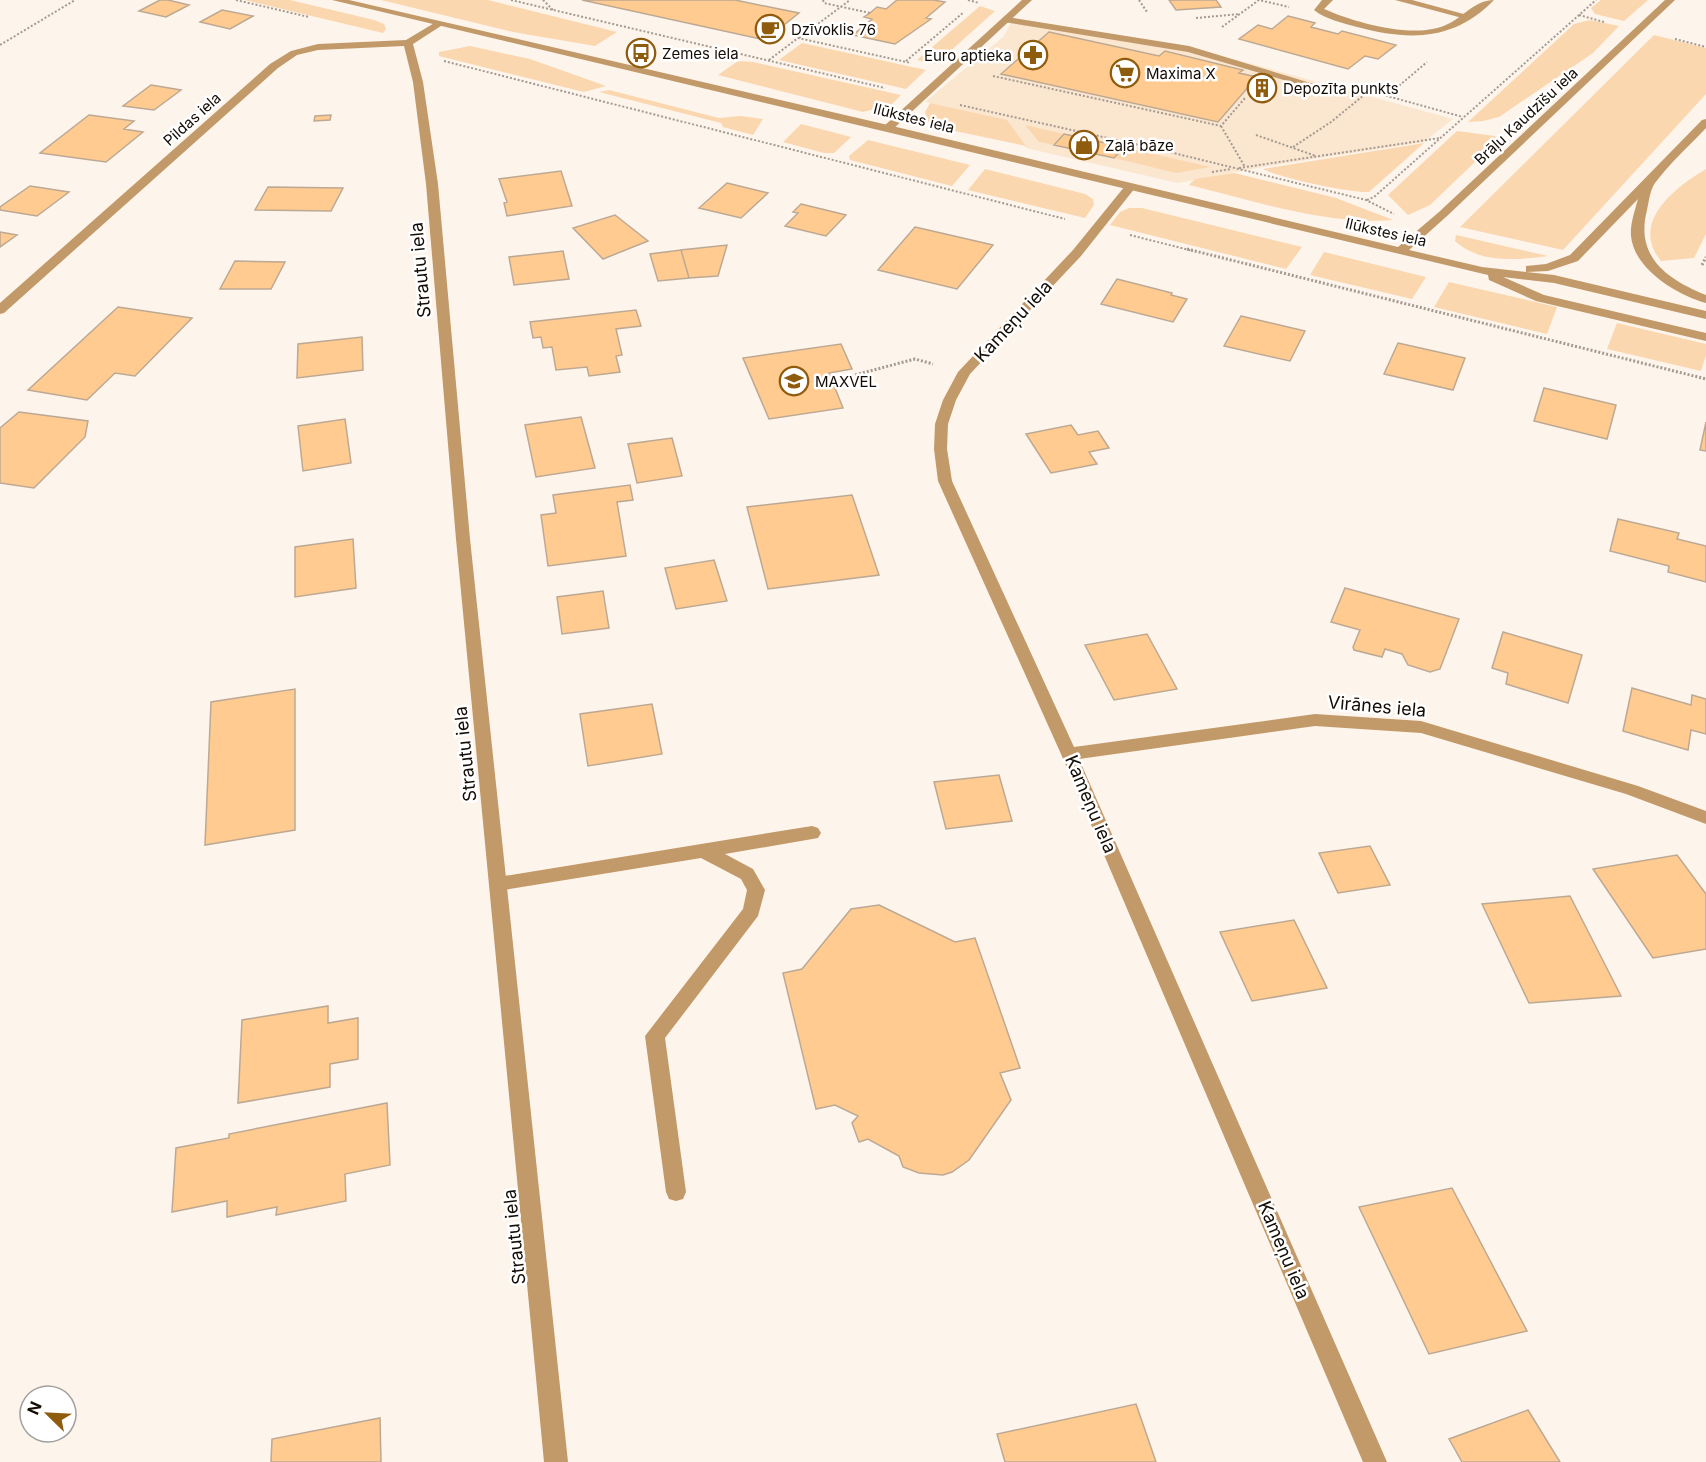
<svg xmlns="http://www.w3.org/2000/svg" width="1706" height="1462" viewBox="0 0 1706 1462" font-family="Inter,sans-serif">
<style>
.built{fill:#fbe6cf}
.green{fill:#fbd7af}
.building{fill:#ffcb90;stroke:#bda993;stroke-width:1.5}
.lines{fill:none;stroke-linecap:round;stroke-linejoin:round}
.path-far1{stroke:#a39a92;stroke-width:2;stroke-dasharray:2 2;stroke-linecap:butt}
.path{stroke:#a39a92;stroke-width:3;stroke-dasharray:2 2;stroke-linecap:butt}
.service{fill:#c29969;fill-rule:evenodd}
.minor{fill:#c29969;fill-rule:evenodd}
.tertiary{fill:#c29969;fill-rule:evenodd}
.labels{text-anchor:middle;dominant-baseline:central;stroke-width:5;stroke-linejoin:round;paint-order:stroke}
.far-poi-label{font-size:15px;fill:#130c05;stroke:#fff;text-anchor:start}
.far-street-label{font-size:15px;fill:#130c05;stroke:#fff}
.street-label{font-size:18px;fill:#130c05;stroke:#fff}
</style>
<rect width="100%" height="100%" fill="#fdf4eb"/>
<path class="built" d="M1014,18L1193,48L1453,119L1424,142L1262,167L1178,183L1026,148L1007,120L925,102L1003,37Z"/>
<path class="green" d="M245,0H290L374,20L384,24L386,29L383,33Z
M381,0H488L617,32L595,46L513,32Z
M1601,0H1648L1624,21L1595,14L1591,8Z
M980,6L995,11L936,64L917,60Z
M1590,20L1619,26L1593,53L1499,117L1483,121L1468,122L1574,24Z
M1654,35L1706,48V94L1563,250L1460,227Z
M802,43L926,70L906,89L779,60Z
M470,46L530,59L606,86L584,92L439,56V52Z
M738,61L753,62L901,95L891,105L863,112L718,75Z
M609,90L719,118L741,116L763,119L753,135L723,127L721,123L599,92Z
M930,103L1007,120L1026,146L936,127L928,121L925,112Z
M801,124L851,137L834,153H824L783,142Z
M1025,125L1064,134L1054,145L1039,142Z
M1457,131L1495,136L1498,140L1430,205L1408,215L1388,195Z
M868,140L970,165L952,186L850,160L849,156Z
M1424,143L1369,192C1350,193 1280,178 1263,169Z
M1124,147L1210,167L1176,173L1114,158Z
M985,169L1085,194L1093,199L1094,205L1085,218L968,190Z
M1706,169V234L1694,258L1661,261C1629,222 1676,187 1706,169Z
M1234,173L1336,198L1393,220C1324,225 1256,201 1189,185L1195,179Z
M1129,208H1142L1302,247L1286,269L1110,225L1120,212Z
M1456,235L1548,256C1517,260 1480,264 1455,241Z
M1324,252L1426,277L1412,299L1310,275Z
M1449,282L1557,307L1547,334L1434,307Z
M1617,323L1706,344V355L1701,371L1607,349Z"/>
<path class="building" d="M160,0H168L189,5L166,17L139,11Z
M582,0H735L799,13L765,40Z
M897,0H933L945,2L926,18L931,19L895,44L853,35L872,19L864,17L870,13L877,7L886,9Z
M1169,0H1216L1221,7L1176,10Z
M222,10L253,16L230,29L200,22Z
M1288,16L1315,23L1311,27L1338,34L1342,31L1396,45L1378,59L1365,56L1348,69L1239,39L1258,25L1272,29Z
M1049,32L1159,56L1165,51L1243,70L1239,73L1257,77L1218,122L1001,74Z
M1260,82L1271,84L1264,95L1252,92Z
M151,85L181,90L154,110L123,106Z
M89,115L134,121L124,129L143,132L106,162L40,153Z
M331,115L330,120L314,121L315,116Z
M1064,134L1124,147L1114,158L1054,145Z
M561,171L572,206L507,216L504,203L507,202L499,179Z
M727,183L768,193L741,218L699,208Z
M30,186L69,192L37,216L0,210V207Z
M268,187L343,188L331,211L255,210Z
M801,204L846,215L826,236L785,226L798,213L793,212Z
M615,215L648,241L603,259L573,228Z
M915,227L993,245L957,289L878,270Z
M0,232L17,235L0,247Z
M727,245L718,276L689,278L681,250Z
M681,250L689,278L658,281L650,254Z
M563,251L569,279L514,285L509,257Z
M235,261L285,262L271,289H220Z
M1117,279L1172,293L1171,295L1187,299L1173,322L1101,304Z
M118,307L192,318L135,376L115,373L87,400L28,390Z
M636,310L641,326L616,329L622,355L616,356L620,372L589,376L587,367L556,370L552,347L543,348L541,337L533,338L530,322Z
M1241,316L1305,331L1290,361L1224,346Z
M362,337L363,370L297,378L298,344Z
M1398,343L1465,358L1453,390L1384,374Z
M841,344L852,369L829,373L843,408L769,419L743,358Z
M1544,388L1616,405L1607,439L1534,421Z
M19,412L88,421L85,437L34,488L0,483V428Z
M581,417L595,468L536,477L525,425Z
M345,419L351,463L303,471L298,426Z
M1706,422V451L1700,450Z
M1071,425L1078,435L1098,431L1109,448L1089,452L1097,464L1051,473L1026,434Z
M672,438L682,476L637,483L628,444Z
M630,485L633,500L617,502L626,556L548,566L541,515L556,513L553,495Z
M852,495L879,575L768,589L747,507Z
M1618,519L1679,533L1677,539L1706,546V582L1668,572L1669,566L1610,551Z
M353,539L356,588L295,597V547Z
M714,560L727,601L676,609L665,568Z
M1345,588L1459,619L1440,669L1430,672L1408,665L1402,654L1385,649L1382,657L1354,650L1353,647L1360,630L1331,622Z
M603,591L609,628L562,634L557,597Z
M1503,632L1582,655L1568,703L1506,684L1508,673L1492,668Z
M1147,634L1177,689L1114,700L1085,645Z
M1632,688L1691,705L1692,695L1706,699V734L1691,730L1688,750L1623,731Z
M295,689V830L205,845L211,702Z
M652,704L662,754L588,766L580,714Z
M999,775L1012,821L946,829L934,782Z
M1370,846L1390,885L1338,893L1319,853Z
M1677,855L1706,894V949L1653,958L1593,869Z
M1570,896L1621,996L1529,1003L1482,904Z
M879,905L955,942L975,938L1020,1068L1000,1073L1011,1100L969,1160L952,1172L943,1175L919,1173L903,1167L899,1156L868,1139L859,1142L852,1123L858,1116L835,1105L816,1109L783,973L802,969L851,909Z
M1294,920L1327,988L1252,1001L1220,932Z
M328,1006V1023L358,1018V1059L330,1064V1087L238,1103L242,1020Z
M387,1103L390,1165L345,1174L346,1201L276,1215L277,1207L227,1217V1201L172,1212L176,1148L229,1138V1134Z
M1452,1188L1527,1331L1429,1354L1359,1207Z
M1136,1404L1156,1462H1005L997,1434Z
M1528,1410L1560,1462H1462L1449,1439Z
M380,1418L381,1462H271L272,1439Z"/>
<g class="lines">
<path class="path-far1" d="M236,0L309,17
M511,0L885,88
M543,0L553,10
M823,0L824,3L870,13
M968,0L979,3
M1139,0L1147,12
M1579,15L1604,22
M1196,18L1240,14
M1222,27L1259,0L1289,7
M799,38L850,0
M1675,39L1706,47
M0,45L75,0
M769,60L798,38L911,63
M444,61L1065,219
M906,61L964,12
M993,76L1221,126L1245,98
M1351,86L1463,117
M1387,96L1427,62
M960,105L1161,150L1366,200L1394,214
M1221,126L1245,167
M1256,135L1316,156
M1293,147L1331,122L1364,95L1376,94
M1239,168L1440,138
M1212,172L1231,169
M1367,200L1374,197L1596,0
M1130,235L1193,251"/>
<path class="path" d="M1187,249L1706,379
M1702,265L1706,257
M832,381L915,359L933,364"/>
<path class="service" d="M1395,0H1412L1471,16L1466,19Z
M1007,17L1189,46L1327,88L1318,90L1188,52L1004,22L1002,20Z
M812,826L818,828L821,833L818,838L725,854L753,869L765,890L758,916L665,1038L686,1192L683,1199L676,1201L669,1199L666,1192L645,1036L743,909L747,890L741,879L701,858L498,891L492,889L489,884L492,879L498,877Z"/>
<path class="minor" d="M1022,0H1032L892,130H884V126Z
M1322,0H1333L1324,9C1356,23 1418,41 1450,23C1465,15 1476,0 1494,0C1454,41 1410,41 1357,27C1343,23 1325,19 1314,10Z
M436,22L444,24L413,44L423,82L438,184L470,539L568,1462H544L456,539L426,184L413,82L404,46L318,50L297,55L278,68L4,313L0,314V303L270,64L291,51L318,44L406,40Z
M1129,185L1135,188L1081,256L970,374L956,400L948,424L947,449L952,481L1074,747L1315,714L1421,721L1638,786L1706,811V824L1626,794L1421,733L1315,726L1079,759L1387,1462H1363L1061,754L938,481L934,449L935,424L943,400L958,372L1073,250L1125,186Z"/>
<path class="tertiary" d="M332,0H349L888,125L1398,247L1439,212L1665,0H1675L1447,216L1409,250L1482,267L1554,275L1706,311V319L1554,283L1503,277L1544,295L1706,333V341L1536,301L1489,280L1488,275Z
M1706,119V128C1689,146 1670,163 1655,183C1650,190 1649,201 1647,210C1635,256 1666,279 1706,295V303C1677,295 1634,269 1631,236C1630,224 1635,210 1638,199L1578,261L1548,271L1526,272V266L1546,264L1570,255L1702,120Z"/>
</g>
<defs>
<g id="cafe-ring" transform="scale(1.5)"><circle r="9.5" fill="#fff" stroke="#8f5b0c" stroke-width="1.5"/><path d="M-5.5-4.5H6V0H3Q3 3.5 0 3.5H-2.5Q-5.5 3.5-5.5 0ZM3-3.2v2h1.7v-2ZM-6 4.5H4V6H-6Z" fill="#8f5b0c"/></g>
<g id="bus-ring" transform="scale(1.5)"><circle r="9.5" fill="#fff" stroke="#8f5b0c" stroke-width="1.5"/><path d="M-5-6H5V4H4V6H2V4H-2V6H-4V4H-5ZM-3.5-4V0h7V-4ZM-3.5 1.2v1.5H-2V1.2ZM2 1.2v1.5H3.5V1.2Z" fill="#8f5b0c"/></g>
<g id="pharmacy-ring" transform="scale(1.5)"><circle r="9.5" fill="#fff" stroke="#8f5b0c" stroke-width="1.5"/><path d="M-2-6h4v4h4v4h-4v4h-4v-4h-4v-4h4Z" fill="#8f5b0c"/></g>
<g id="supermarket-ring" transform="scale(1.5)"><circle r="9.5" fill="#fff" stroke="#8f5b0c" stroke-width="1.5"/><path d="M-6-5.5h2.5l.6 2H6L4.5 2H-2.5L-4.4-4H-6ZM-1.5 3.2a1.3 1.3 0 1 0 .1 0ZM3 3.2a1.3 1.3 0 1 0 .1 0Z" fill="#8f5b0c"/></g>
<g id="building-ring" transform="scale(1.5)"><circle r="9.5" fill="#fff" stroke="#8f5b0c" stroke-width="1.5"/><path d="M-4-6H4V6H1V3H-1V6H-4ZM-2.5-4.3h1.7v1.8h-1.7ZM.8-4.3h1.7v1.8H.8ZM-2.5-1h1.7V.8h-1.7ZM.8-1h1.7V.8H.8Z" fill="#8f5b0c"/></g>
<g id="shop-ring" transform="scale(1.5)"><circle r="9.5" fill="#fff" stroke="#8f5b0c" stroke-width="1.5"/><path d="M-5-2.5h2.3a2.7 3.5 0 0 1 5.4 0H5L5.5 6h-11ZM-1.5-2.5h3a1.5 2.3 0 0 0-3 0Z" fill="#8f5b0c"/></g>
<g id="school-ring" transform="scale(1.5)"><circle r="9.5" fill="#fff" stroke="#8f5b0c" stroke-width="1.5"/><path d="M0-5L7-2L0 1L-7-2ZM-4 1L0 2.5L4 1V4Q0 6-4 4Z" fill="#8f5b0c"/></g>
</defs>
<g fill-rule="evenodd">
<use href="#cafe-ring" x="770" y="29"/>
<use href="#bus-ring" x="641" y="53"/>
<use href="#pharmacy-ring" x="1033" y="55"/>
<use href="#supermarket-ring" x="1125" y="73"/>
<use href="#building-ring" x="1262" y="88"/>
<use href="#shop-ring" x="1084" y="145"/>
<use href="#school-ring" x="794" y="381"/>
</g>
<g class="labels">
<g class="far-poi-label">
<text x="791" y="29">Dzīvoklis 76</text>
<text x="662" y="53">Zemes iela</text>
<text x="1012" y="55" text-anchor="end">Euro aptieka</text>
<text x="1146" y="73">Maxima X</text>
<text x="1283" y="88">Depozīta punkts</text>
<text x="1105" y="145">Zaļā bāze</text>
<text x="815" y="381">MAXVEL</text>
</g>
<g class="far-street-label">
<text transform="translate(1526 116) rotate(-43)">Brāļu Kaudzīšu iela</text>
<text transform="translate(914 118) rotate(14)">Ilūkstes iela</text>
<text transform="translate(192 119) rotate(-42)">Pildas iela</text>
<text transform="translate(1386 232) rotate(13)">Ilūkstes iela</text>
</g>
<g class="street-label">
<text transform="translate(420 270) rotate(-95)">Strautu iela</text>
<text transform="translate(1013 321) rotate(-47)">Kameņu iela</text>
<text transform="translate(1377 706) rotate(5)">Virānes iela</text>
<text transform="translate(465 754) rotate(-96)">Strautu iela</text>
<text transform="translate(1091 804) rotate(67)">Kameņu iela</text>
<text transform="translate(514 1237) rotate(-96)">Strautu iela</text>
<text transform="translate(1284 1250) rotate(67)">Kameņu iela</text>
</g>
</g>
<g transform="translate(48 1414) rotate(294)"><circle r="28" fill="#ffffff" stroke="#a19e9b" stroke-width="1.5"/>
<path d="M0-4.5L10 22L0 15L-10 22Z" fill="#8f5b0c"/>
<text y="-9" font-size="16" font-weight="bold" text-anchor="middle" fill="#130c05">N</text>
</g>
</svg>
